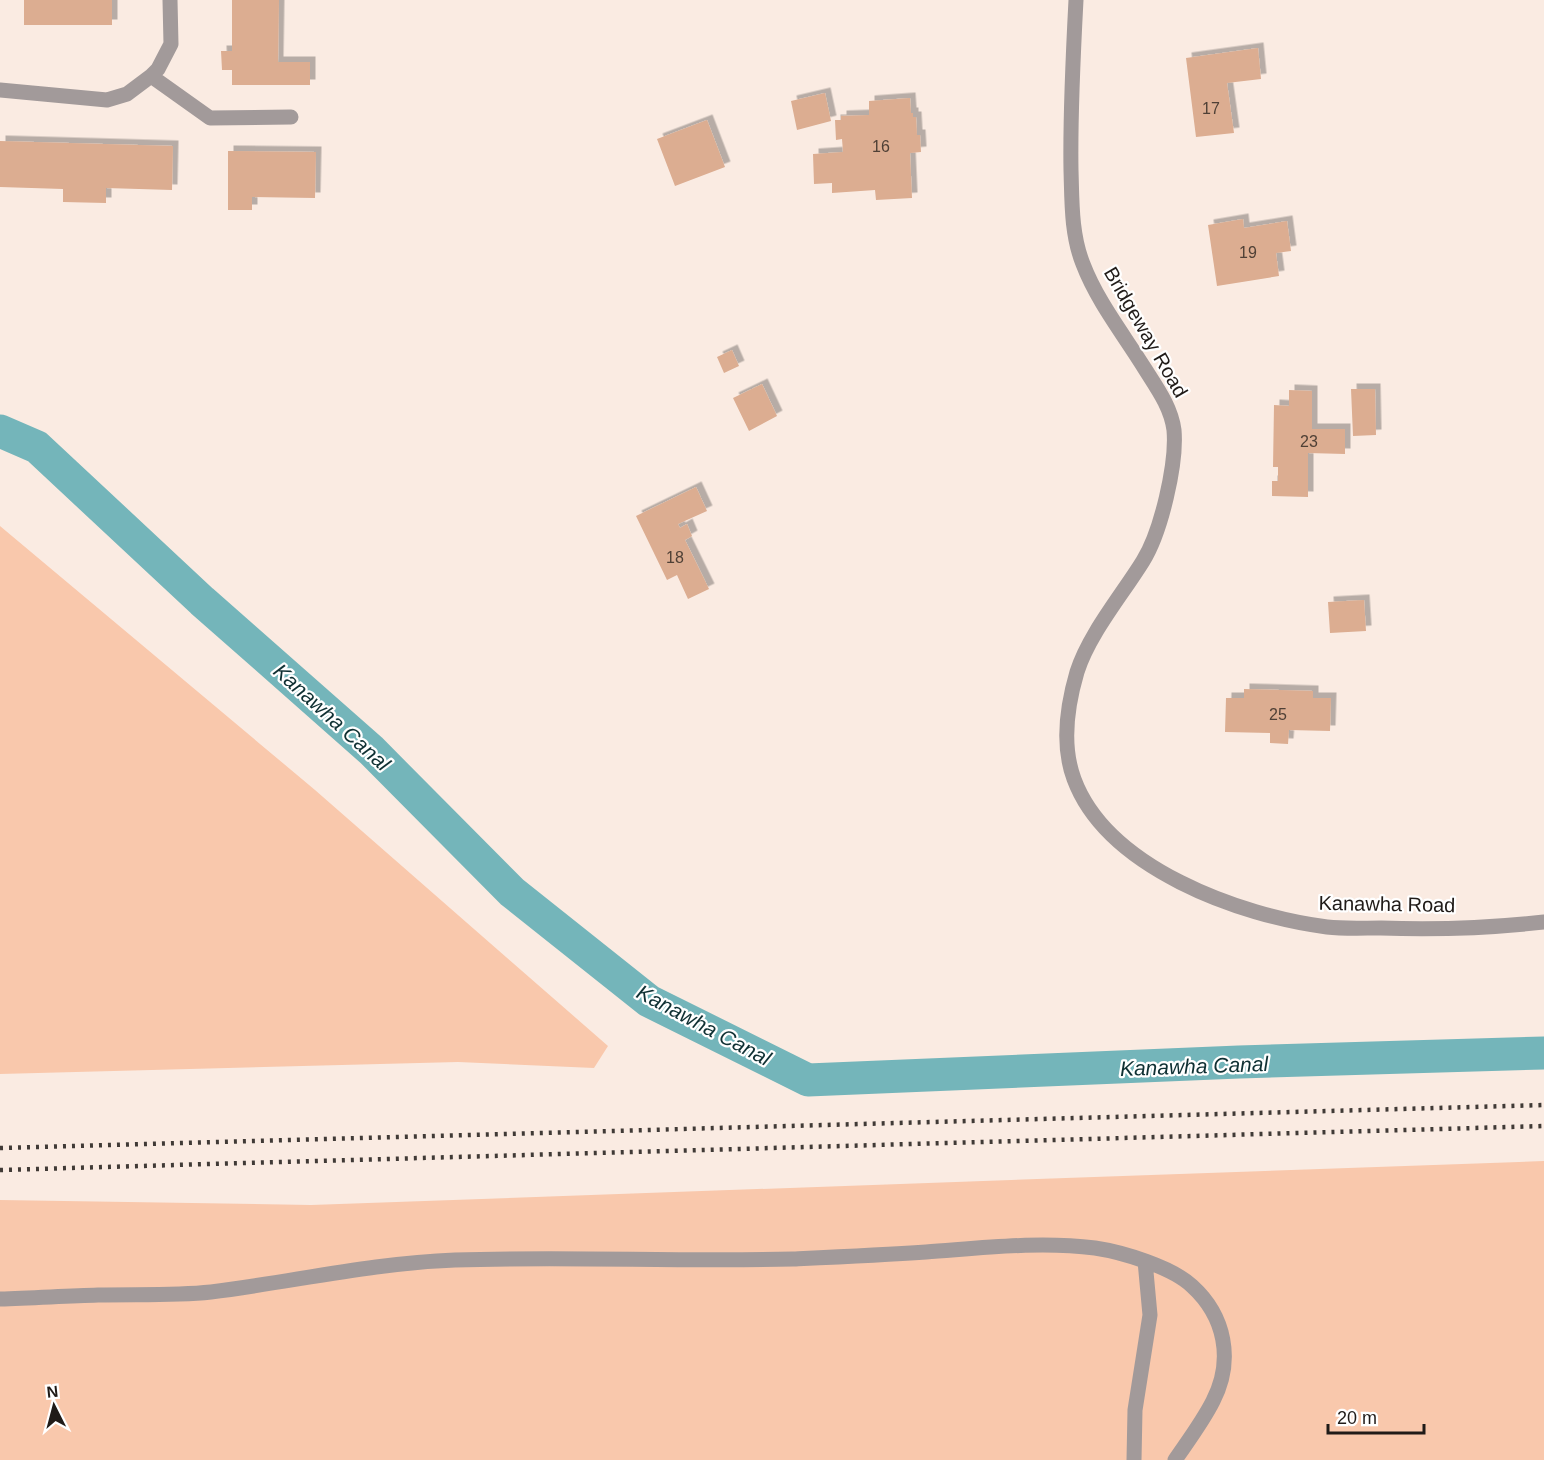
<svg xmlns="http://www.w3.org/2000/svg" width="1544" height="1460" viewBox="0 0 1544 1460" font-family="Arial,sans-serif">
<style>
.green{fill:#f9c8ac}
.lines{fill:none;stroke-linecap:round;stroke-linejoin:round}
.canal{stroke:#74b5ba;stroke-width:33}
.building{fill:#dcad91;filter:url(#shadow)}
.minor{stroke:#a29a9a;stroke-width:15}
.rail{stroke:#403a36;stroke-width:4.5;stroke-dasharray:3 6;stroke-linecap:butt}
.labels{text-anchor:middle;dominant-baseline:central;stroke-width:4.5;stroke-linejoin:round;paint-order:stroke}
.number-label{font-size:16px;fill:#4f4036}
.street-label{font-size:20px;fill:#201b18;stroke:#fff}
.water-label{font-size:21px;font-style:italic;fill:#0f3033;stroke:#fff}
</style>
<defs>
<filter id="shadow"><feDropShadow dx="5.5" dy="-5.5" stdDeviation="0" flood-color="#0004"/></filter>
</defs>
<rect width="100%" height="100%" fill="#faebe2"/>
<path class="green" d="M0,526L315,790L608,1046L594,1068L458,1062L0,1074Z
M1544,1161V1460H0V1200L311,1205Z"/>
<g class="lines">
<path class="canal" d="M0,431L37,447L202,601L371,750L512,892L649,1001L808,1080L1239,1062L1544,1053"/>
</g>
<path class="building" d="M24,0H112V25H24Z
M232,0H279L278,62H310V85H232V70H222L221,51H232Z
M1258,48L1261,79L1227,83L1234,133L1196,137L1186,58Z
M825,93L831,121L797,130L791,101Z
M910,98L911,113H913V117H916L917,135H920L921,152L910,153L912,198L876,200L875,190L832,193V183L814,184L813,154L843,152L842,139L836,140L835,120H841V116L869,115V101Z
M707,120L725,167L675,186L657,139Z
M0,141L173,146L172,190L106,188V203L63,202V189L0,187Z
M228,151L316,152L315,198L252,197V210H228Z
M1243,219L1244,228L1287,221L1291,251L1276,253L1279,276L1217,286L1208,225Z
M732,350L739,366L724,373L717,357Z
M762,384L777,416L749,431L733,398Z
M1351,389H1375L1376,435L1353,436Z
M1289,390L1312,391V429H1345V454L1308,453V497L1272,496V481H1278V467H1273L1274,405L1289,406Z
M696,487L707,511L678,524L680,528L687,524L692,536L685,540L709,589L688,599L677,575L667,580L636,516Z
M1364,600L1366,631L1330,633L1328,602Z
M1244,689L1313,691V698H1331L1330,731L1289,730L1288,744L1270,743V733L1225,732L1226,698H1244Z"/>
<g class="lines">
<path class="minor" d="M1076,0C1073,57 1070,113 1071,170C1072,201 1071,234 1083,264C1097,301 1124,335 1145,369C1157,388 1171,407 1174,430C1177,464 1161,532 1143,561C1122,595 1089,634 1077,672C1067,706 1061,744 1074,779C1107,868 1240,916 1327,927C1344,929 1363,928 1381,928C1435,930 1490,928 1544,922
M151,76L210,118L291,117
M0,90L107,100L127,94L151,76L158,69L171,44L170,0
M0,1299C33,1298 66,1296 98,1295C136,1294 173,1296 211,1292C292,1282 373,1263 455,1260C567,1256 680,1262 793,1259C837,1257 882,1255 926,1252C982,1248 1039,1241 1095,1248C1122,1252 1172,1267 1192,1286C1225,1316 1234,1360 1213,1401C1203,1421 1188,1441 1175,1460
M1134,1460L1135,1410L1150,1315L1145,1261"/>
<path class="rail" d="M0,1148L1544,1105
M0,1170L1544,1126"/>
</g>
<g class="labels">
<g class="number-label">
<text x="1211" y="108">17</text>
<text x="881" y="146">16</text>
<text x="1248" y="252">19</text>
<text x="1309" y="441">23</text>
<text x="675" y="557">18</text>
<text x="1278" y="714">25</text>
</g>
<g class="street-label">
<text transform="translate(1146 332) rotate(60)">Bridgeway Road</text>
<text transform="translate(1387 904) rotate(1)">Kanawha Road</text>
</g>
<g class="water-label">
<text transform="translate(332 717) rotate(42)">Kanawha Canal</text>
<text transform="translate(704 1025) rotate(28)">Kanawha Canal</text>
<text transform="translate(1194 1066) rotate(-2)">Kanawha Canal</text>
</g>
</g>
<g transform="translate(54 1406) rotate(354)" stroke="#ffffff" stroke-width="4.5" paint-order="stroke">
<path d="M0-4.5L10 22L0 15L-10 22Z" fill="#201b18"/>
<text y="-9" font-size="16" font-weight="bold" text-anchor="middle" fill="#201b18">N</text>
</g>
<path d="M1328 1424v9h96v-9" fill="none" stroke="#201b18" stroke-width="3"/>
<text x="1337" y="1424" font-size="18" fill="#201b18" stroke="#ffffff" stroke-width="4.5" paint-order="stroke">20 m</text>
</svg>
